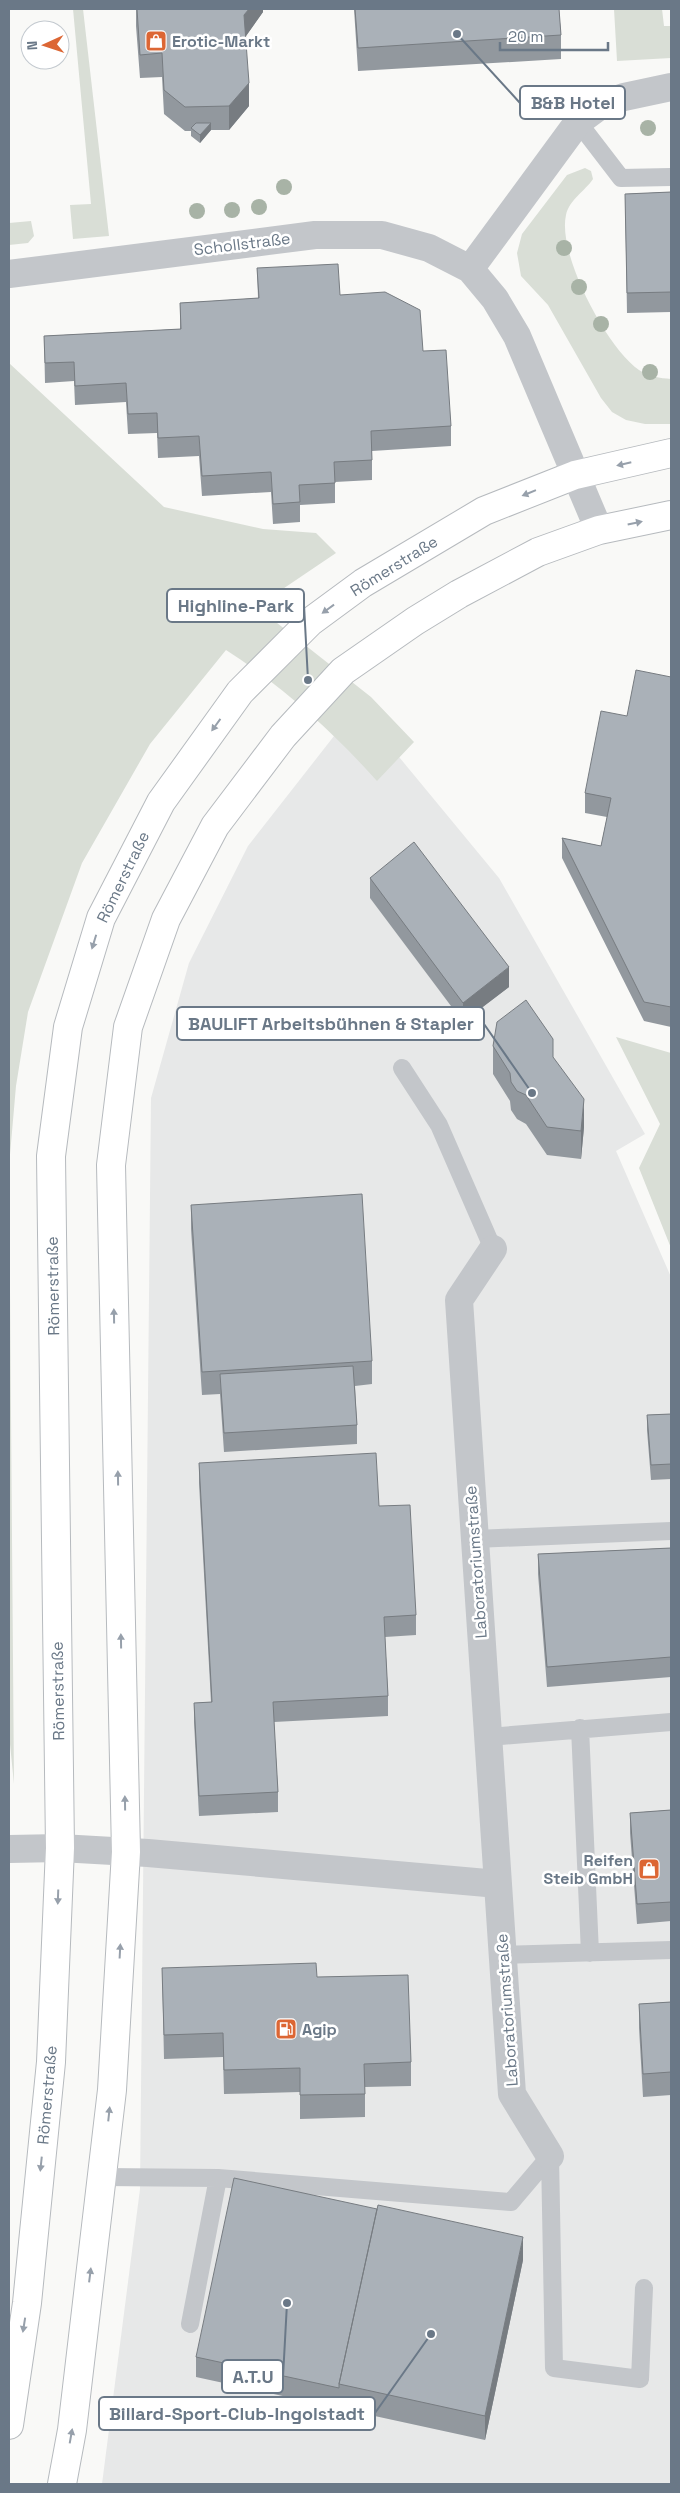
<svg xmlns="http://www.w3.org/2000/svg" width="680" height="2493" viewBox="0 0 680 2493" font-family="'Space Grotesk',sans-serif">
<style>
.built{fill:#e7e8e8}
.green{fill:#d9ded6}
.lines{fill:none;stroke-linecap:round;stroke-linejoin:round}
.primary-casing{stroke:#b6babe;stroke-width:30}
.service{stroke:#c3c6ca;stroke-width:18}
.minor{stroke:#c3c6ca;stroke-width:28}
.primary{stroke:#fff;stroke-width:28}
.tree{fill:#a8b3a6}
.wall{fill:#92989e}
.shaded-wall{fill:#777c81}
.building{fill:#aab1b8;stroke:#777c81}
.oneway{fill:#97a0ab}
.labels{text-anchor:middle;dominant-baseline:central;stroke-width:5;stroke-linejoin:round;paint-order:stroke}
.poi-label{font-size:16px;font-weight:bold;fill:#6a7887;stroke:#fff;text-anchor:start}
.street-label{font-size:16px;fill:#6a7887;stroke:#fff}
.leader{fill:none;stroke:#6a7887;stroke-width:2}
.callout-dot{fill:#6a7887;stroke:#fff;stroke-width:2}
.callout{fill:#fff;stroke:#6a7887;stroke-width:2}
.callout-label{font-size:18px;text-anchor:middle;font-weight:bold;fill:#6a7887}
</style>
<rect width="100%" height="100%" fill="#f9f9f7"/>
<path class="built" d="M352,713L390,746L499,878L645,1134L616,1151L671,1277V2484H102L140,2189L151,1098L189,963L248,846Z"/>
<path class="green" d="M73,9H83L109,236L73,239L70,205L91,204Z
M614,9H662L664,26H671V58L617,61Z
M585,168L591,171L593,179C585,191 569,200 566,215C557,254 607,348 639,370C649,377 660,378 671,379V424H645L626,420L612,412L601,398L548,305L521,276L517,253L522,234L567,175Z
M31,221L34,236L28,243L9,245V223Z
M9,363L164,507L263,529L316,533L336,553L262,603L258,608L371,697L414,742L377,781C333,732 282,686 226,650L150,744L82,863L28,1012L16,1086L9,1166L14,1784L9,1734Z
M616,1037L671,1053V1248L639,1168L660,1124Z"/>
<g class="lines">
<g class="primary-casing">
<path id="primary" d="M9,2425L27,2303L51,2062L60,1848L51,1156L68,1027L101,918L161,802L240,692L310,622L363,583L484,511L575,475L671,453
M62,2484L72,2430L112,2090L126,1852L111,1165L128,1027L166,919L215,826L283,736L343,671L415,621L459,594L538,552L599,530L671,515"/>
</g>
<path class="service" d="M578,122L621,178L671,177
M402,1068L439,1125L493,1249
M475,1539L671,1531
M580,1728L590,1953
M488,1737L671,1722
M503,1955L671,1950
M550,2156L554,2368L640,2379L644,2288
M102,2177L218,2178L511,2202L550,2156
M190,2324L218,2178"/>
<path class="minor" d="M470,269L578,122L601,105L624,97L671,87
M9,274L315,235H382L429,248L470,269L495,299L517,336L599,530
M493,1249L459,1300L512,2094L550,2156
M9,1849L60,1848L148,1853L498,1884"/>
<use href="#primary" class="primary"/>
</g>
<g class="tree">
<circle cx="648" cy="128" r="8"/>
<circle cx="284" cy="187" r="8"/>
<circle cx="259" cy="207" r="8"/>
<circle cx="232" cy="210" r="8"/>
<circle cx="197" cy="211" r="8"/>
<circle cx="564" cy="248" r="8"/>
<circle cx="579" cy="287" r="8"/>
<circle cx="601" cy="324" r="8"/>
<circle cx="650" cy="372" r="8"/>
</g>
<path class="wall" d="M136,9H263V12L245,37L249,106L229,130H211L200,143L191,136V131H185L164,114L162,77L140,78L136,26Z
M354,9H559L561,35V59L358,71Z
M671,192V312L627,313L625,194Z
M257,268L340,295L423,351L451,426V446L372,451V480L335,482V503L300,505V522L273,524L271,492L202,496L199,456L158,458L157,433L128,434L126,402L75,405L74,381L45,383L44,336L180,329V303L258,298Z
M671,677V1027L644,1021L562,858V838L601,846L607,817L585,813V793L627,716Z
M370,878L509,987L463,1022L370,898Z
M493,1046L553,1057L584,1127L581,1159L547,1155L526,1124L517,1119L511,1110L510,1101L493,1074Z
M191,1205L372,1361V1384L355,1386L357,1425V1444L224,1452L220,1394L202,1395L191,1229Z
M671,1414V1479L651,1480L647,1430V1415Z
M199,1463L379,1506L416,1615V1635L385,1637L388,1696V1716L274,1722L278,1792V1812L199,1816L194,1722V1703L211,1702L199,1483Z
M671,1548V1677L547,1687L538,1574V1554Z
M671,1810V1921L637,1924L630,1833V1813Z
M162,1968L317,1977L411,2062V2086L365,2087V2117L300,2119V2092L224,2094L223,2057L164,2059Z
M671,2002V2095L643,2097L639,2028V2004Z
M523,2260L485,2440L196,2377V2357Z"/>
<path class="shaded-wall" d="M249,9H263V12L244,39V15Z
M249,83V106L229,130V106Z
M211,123V130L200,143V135Z
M509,967V987L463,1022V1003Z
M584,1099V1127L581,1159V1131Z
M523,2237V2260L485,2440V2416Z"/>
<path class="building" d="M137,9H249L244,15L249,83L229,106L185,107L164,90L162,53L140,55Z
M355,9H559L561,35L358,48Z
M196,123H211L200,135L191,128Z
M671,192V292L627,293L625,194Z
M338,264L340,295L385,292L420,310L423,351L446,350L451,426L371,431L372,460L334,462L335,483L299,485L300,502L273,504L271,472L202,476L199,436L158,438L157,413L128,414L126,383L75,386L74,362L45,363L44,336L181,329L180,303L259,298L257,268Z
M636,670L671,677V1007L644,1002L562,838L601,846L611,798L585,793L601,711L627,716Z
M414,842L509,967L463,1003L370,878Z
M526,1000L553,1039V1057L584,1099L581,1131L547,1127L526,1095L517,1091L511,1082L510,1073L493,1046L497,1022Z
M362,1194L372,1361L202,1372L191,1205Z
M353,1366L357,1425L224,1433L220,1374Z
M671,1414V1464L651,1465L647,1415Z
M376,1453L379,1506L410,1505L416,1615L384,1617L388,1696L273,1702L278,1792L199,1796L194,1703L212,1702L199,1463Z
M671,1548V1657L547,1667L538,1554Z
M671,1810V1902L637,1904L630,1813Z
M316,1963L317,1977L408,1975L411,2062L364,2064L365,2094L300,2095V2068L224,2070L223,2033L164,2035L162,1968Z
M671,2002V2072L643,2074L639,2004Z
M234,2178L377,2209L339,2384V2388L196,2357Z
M378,2205L523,2237L485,2416L339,2384Z"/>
<defs><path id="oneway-solid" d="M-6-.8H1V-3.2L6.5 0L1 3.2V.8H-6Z" transform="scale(1.25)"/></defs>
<g class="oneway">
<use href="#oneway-solid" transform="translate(624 464) rotate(167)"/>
<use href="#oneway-solid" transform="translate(529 493) rotate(158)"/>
<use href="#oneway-solid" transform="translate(635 523) rotate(-12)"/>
<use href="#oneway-solid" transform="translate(328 609) rotate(144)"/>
<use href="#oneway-solid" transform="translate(216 725) rotate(126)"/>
<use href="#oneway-solid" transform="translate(94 942) rotate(107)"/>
<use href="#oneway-solid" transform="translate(114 1316) rotate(-91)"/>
<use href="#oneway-solid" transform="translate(118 1478) rotate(-91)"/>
<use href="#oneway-solid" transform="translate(121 1641) rotate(-91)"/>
<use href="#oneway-solid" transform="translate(125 1803) rotate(-91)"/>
<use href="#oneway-solid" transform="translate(58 1897) rotate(92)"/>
<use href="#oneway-solid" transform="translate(120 1951) rotate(-87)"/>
<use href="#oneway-solid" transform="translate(109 2114) rotate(-84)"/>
<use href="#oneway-solid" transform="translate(41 2164) rotate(96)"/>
<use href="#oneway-solid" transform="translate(90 2275) rotate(-83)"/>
<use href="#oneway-solid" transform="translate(24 2325) rotate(99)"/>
<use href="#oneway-solid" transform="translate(71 2436) rotate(-80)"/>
</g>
<defs>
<g id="shop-square" transform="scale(1.125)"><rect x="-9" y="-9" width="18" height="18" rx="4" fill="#dc6634" stroke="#fff"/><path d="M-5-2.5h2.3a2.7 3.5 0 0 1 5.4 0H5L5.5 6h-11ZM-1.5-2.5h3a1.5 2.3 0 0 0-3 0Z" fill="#fff"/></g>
<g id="fuel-square" transform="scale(1.125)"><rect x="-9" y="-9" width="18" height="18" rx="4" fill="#dc6634" stroke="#fff"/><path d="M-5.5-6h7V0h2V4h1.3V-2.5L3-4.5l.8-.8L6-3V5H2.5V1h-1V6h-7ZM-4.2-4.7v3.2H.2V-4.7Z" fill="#fff"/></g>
</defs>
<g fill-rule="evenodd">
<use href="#shop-square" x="156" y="41"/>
<use href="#shop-square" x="649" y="1869"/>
<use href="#fuel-square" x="286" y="2029"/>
</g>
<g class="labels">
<g class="poi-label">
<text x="172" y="41">Erotic-Markt</text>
<text x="633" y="1860" text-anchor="end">Reifen<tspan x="633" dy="18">Steib GmbH</tspan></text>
<text x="302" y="2029">Agip</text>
</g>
<g class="street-label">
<text transform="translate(242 244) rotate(-7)">Schollstraße</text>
<text transform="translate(394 566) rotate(-32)">Römerstraße</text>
<text transform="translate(123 877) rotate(-64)">Römerstraße</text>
<text transform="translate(53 1286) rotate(-91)">Römerstraße</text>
<text transform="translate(476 1562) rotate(-94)">Laboratoriumstraße</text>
<text transform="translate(58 1691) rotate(-91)">Römerstraße</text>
<text transform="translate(507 2010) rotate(-94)">Laboratoriumstraße</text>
<text transform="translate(47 2095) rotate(-85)">Römerstraße</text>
</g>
</g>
<path class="leader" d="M457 34L520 103M308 680L304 605M532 1093L484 1024M287 2303L283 2377M431 2334L375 2413"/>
<g class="callout-dot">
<circle cx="457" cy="34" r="5"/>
<circle cx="308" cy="680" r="5"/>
<circle cx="532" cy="1093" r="5"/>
<circle cx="287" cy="2303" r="5"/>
<circle cx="431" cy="2334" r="5"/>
</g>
<g class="callout">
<rect x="520" y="86" width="105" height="33" rx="5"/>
<rect x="167" y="589" width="137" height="33" rx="5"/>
<rect x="177" y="1007" width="307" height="33" rx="5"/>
<rect x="222" y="2360" width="61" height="33" rx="5"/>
<rect x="99" y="2397" width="276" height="33" rx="5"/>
</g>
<g class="callout-label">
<text x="573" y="109">B&amp;B Hotel</text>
<text x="236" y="612">Highline-Park</text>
<text x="331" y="1030">BAULIFT Arbeitsbühnen &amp; Stapler</text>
<text x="253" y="2383">A.T.U</text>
<text x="237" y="2420">Billard-Sport-Club-Ingolstadt</text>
</g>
<rect width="680" height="2493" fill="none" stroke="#6a7887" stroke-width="20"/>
<g transform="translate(45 45) rotate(267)"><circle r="24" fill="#ffffff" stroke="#c3c9cf"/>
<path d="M0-4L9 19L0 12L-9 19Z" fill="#dc6634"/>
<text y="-8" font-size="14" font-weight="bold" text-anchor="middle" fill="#6a7887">N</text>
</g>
<path d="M500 42v8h108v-8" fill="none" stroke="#6a7887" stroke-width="2.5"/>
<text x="508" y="42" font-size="15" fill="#6a7887" stroke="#ffffff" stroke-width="4" paint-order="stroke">20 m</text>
</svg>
